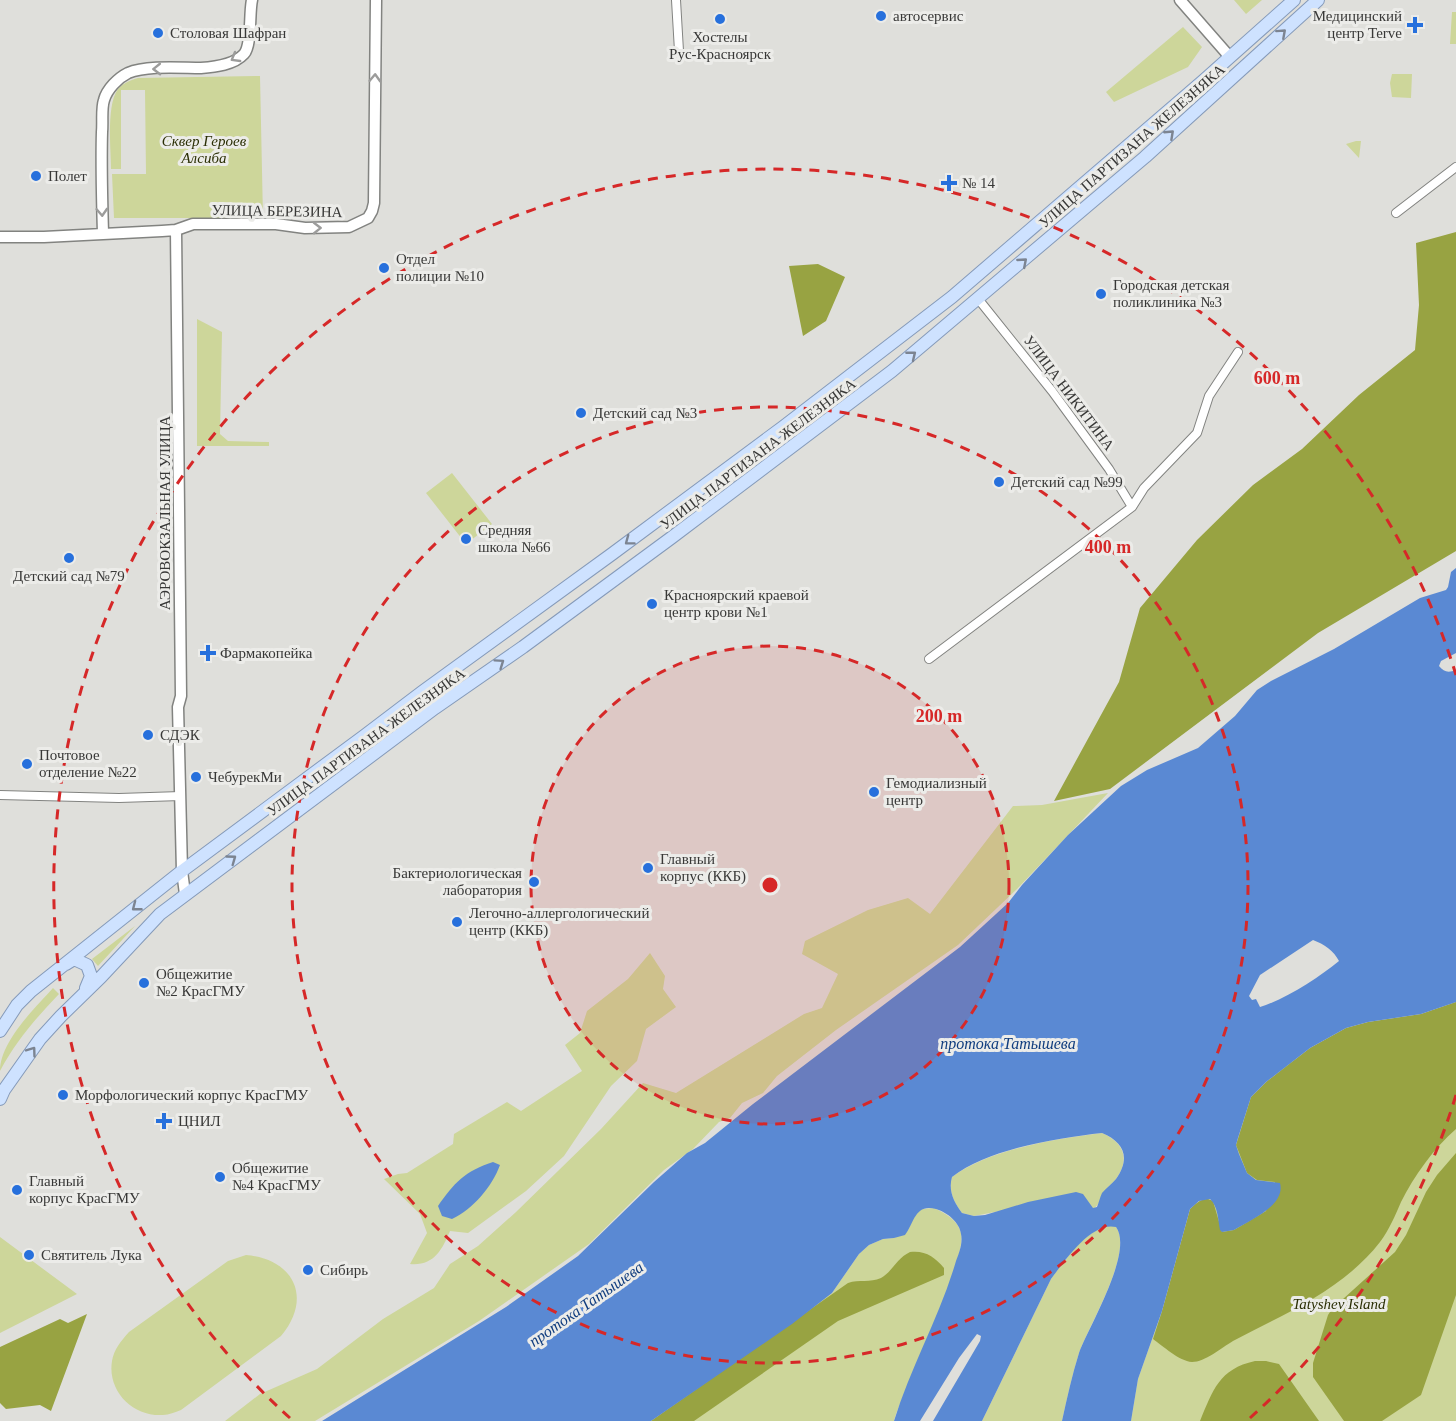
<svg xmlns="http://www.w3.org/2000/svg" width="1456" height="1421" viewBox="0 0 1456 1421" font-family="'Times New Roman',serif">
<style>
.green{fill:#cdd69a}
.forest{fill:#98a342}
.water{fill:#5a89d3;fill-rule:evenodd}
.lines{fill:none;stroke-linecap:round;stroke-linejoin:round}
.street-casing{stroke:#828380;stroke-width:10}
.secondary-casing{stroke:#828380;stroke-width:13}
.primary-casing{stroke:#859ab9;stroke-width:14}
.street{stroke:#fff;stroke-width:8}
.secondary{stroke:#fff;stroke-width:10}
.primary{stroke:#cee2ff;stroke-width:12}
.oneway{stroke:#7c8491}
.oneway2{stroke:#9c9c9b}
.ring{fill:none;stroke:#d62828;stroke-width:3;stroke-dasharray:10 8}
.poi-dot{fill:#2770dc;stroke:#ecece9;stroke-width:2}
.labels{text-anchor:middle;dominant-baseline:central;stroke-width:6;stroke-linejoin:round;paint-order:stroke}
.poi-label{font-size:15px;fill:#383837;stroke:#ecece9;text-anchor:start}
.park-label{font-size:15px;font-style:italic;fill:#2b2f05;stroke:#ecece9}
.street-label{font-size:15px;fill:#383837;stroke:#ecece9}
.water-label{font-size:16px;font-style:italic;fill:#103d7f;stroke:#ecece9}
.centre{fill:#d62828;stroke:#ecece9;stroke-width:3}
.ring-label{font-size:18px;text-anchor:middle;font-weight:bold;fill:#d62828;stroke:#ecece9;stroke-width:6;stroke-linejoin:round;paint-order:stroke}
</style>
<rect width="100%" height="100%" fill="#dfdfdb"/>
<path class="green" d="M1234,0H1262L1246,14Z
M1452,12H1456V44H1450Z
M1183,27L1202,47L1188,67L1114,102L1106,92Z
M1392,74H1412L1411,98L1392,97L1390,83Z
M260,76L263,218H114L112,174H146L145,90H121V169H111C111,150 106,105 118,89C123,83 131,80 138,78Z
M1356,141H1361L1359,158L1346,144Z
M197,319L222,332L220,434L228,441L269,442V446H197Z
M452,473L492,524L466,544L426,493Z
M1108,793L1017,889L958,945L836,1030L777,1076L763,1093L742,1103L730,1118L719,1122L693,1149L664,1170L589,1244L479,1321L315,1421H225L260,1394L317,1369L383,1319L434,1288L450,1264L478,1246L516,1212L601,1129L643,1083L676,1093L804,1014L822,1008L838,974L802,954L805,941L868,910L908,898L930,914L1013,806L1042,805Z
M135,926L98,966L92,959Z
M650,953L665,976L663,989L676,1007L646,1029L637,1061L611,1086L564,1156L526,1191L468,1233L450,1231C442,1250 434,1266 410,1264L427,1233L420,1214L384,1179L398,1174L407,1173L453,1144L454,1134L507,1102L521,1111L582,1071L565,1045L580,1033L587,1011L628,979Z
M53,988L59,994C36,1018 16,1041 0,1071C0,1042 34,1009 53,988Z
M1456,1002V1421H1131L1138,1379L1162,1311L1236,1145L1251,1097L1290,1062Z
M1102,1133C1123,1142 1131,1158 1116,1179C1113,1183 1109,1185 1106,1190C1102,1196 1099,1206 1093,1209L1083,1195L974,1216L962,1213C954,1202 948,1191 952,1177C989,1149 1056,1139 1102,1133Z
M934,1208C945,1213 958,1220 961,1233C968,1258 904,1387 894,1421H651L832,1293L859,1254L869,1245L883,1239L894,1238L908,1230L915,1214L922,1209Z
M1110,1225L1116,1227C1134,1252 1089,1325 1079,1353C1072,1375 1067,1398 1062,1421H982L1051,1279C1066,1259 1084,1231 1110,1225Z
M0,1237L77,1294L0,1333Z
M246,1255C294,1259 313,1298 281,1336L181,1410C175,1412 169,1415 163,1415C133,1417 107,1391 112,1361C114,1349 121,1341 129,1332L228,1261Z"/>
<path class="forest" d="M1456,232V551L1318,633L1110,789L1054,801L1119,682L1140,608L1197,540L1253,485L1302,449L1359,395L1415,350L1419,305L1416,243Z
M818,264L845,277L826,321L803,336L789,266Z
M1456,1002V1129C1434,1148 1414,1176 1401,1202C1395,1216 1389,1230 1380,1242C1343,1290 1284,1314 1233,1341C1221,1348 1205,1362 1192,1362C1179,1361 1163,1346 1153,1339L1162,1311L1190,1209C1196,1203 1204,1195 1213,1201L1222,1232L1234,1230L1266,1211L1275,1182L1257,1180L1247,1173L1236,1145L1251,1097L1266,1082L1310,1048L1346,1028L1368,1022L1421,1014Z
M1456,1153V1295L1421,1395L1382,1421H1344L1313,1377V1363L1328,1315L1332,1309L1395,1252L1406,1235L1426,1192L1437,1175Z
M910,1252C925,1250 935,1257 944,1268V1275L838,1321L694,1421H651L848,1283C859,1279 870,1283 881,1278C893,1271 897,1258 910,1252Z
M87,1314L51,1411L40,1405L6,1409L0,1403V1347L60,1319L68,1323Z
M1255,1361H1266L1279,1364L1319,1421H1200C1213,1390 1219,1369 1255,1361Z"/>
<path class="water" d="M1456,568V653L1441,661L1439,666C1444,672 1448,673 1456,670V1002L1421,1014L1368,1022L1346,1028L1310,1048L1266,1082L1251,1097L1238,1138L1236,1145L1239,1154L1247,1173L1256,1180L1280,1183C1286,1206 1249,1220 1234,1230L1222,1232L1220,1230C1218,1220 1218,1206 1210,1199L1199,1201L1190,1209L1162,1311L1138,1379L1131,1421H1062C1067,1398 1072,1375 1079,1353C1089,1326 1134,1252 1116,1227C1091,1221 1064,1262 1051,1279L982,1421H933L980,1341L981,1336L977,1334L959,1358L920,1421H894C911,1366 940,1316 956,1261C959,1253 963,1243 961,1234C960,1223 947,1212 936,1209C915,1203 914,1223 905,1235L894,1238L883,1239L869,1245L859,1254L832,1293L792,1324L651,1421H322L506,1307L578,1256L654,1182L687,1153L705,1143L753,1104L960,947L1008,903L1022,885L1068,835L1121,786L1147,770L1198,748L1235,716L1257,690L1271,681L1334,649L1420,598L1446,590L1448,587L1451,572ZM1313,940C1324,944 1334,951 1339,961C1318,978 1286,999 1260,1007L1256,999L1252,1000L1249,996L1260,975ZM1102,1133C1124,1142 1131,1158 1116,1179C1112,1184 1106,1188 1102,1193C1100,1197 1099,1202 1097,1207L1093,1208L1083,1194L1076,1192L1028,1202L985,1215L974,1216L962,1213C954,1202 948,1191 952,1177C988,1149 1057,1138 1102,1133Z
M493,1162L500,1165C492,1187 473,1209 452,1219L442,1216L438,1206C454,1183 465,1171 493,1162Z"/>
<g class="lines">
<g class="street-casing">
<path id="street" d="M676,0L679,51
M1396,213L1456,167
M979,300L1052,391L1109,469L1132,507
M929,659L1132,507L1144,488L1197,433L1209,396L1238,352
M0,795L119,798L181,796"/>
</g>
<g class="secondary-casing">
<path id="secondary" d="M1180,0L1229,56
M176,230L181,696L178,707L182,871L185,894
M103,233C102,199 101,165 102,132C103,122 101,109 104,100C107,89 118,78 128,73C147,65 181,68 201,68C215,67 234,65 244,54C252,45 249,13 252,0
M0,237H44L162,231L176,230L193,224H276L305,228L349,227L368,218L372,211L374,203L376,0"/>
</g>
<g class="primary-casing">
<path id="primary" d="M66,964L74,959L87,965L91,976L86,988
M0,1031L17,1005L31,991L182,871L364,736L422,692L612,554L783,427L952,297L1203,81L1294,0
M0,1099L4,1090L40,1039L61,1016L101,977L160,914L435,708L523,647L671,538L892,371L1145,157L1318,0"/>
</g>
<use href="#street" class="street"/>
<use href="#secondary" class="secondary"/>
<use href="#primary" class="primary"/>
</g>
<defs><path id="oneway-chevron" d="M-2-3.5L2.5 0L-2 3.5" fill="none" stroke-width="1.6" stroke-linecap="round" stroke-linejoin="round" transform="scale(1.5)"/></defs>
<g class="oneway">
<use href="#oneway-chevron" transform="translate(1282 33) rotate(-42)"/>
<use href="#oneway-chevron" transform="translate(1170 134) rotate(-43)"/>
<use href="#oneway-chevron" transform="translate(1023 262) rotate(-41)"/>
<use href="#oneway-chevron" transform="translate(912 355) rotate(-39)"/>
<use href="#oneway-chevron" transform="translate(629 541) rotate(143)"/>
<use href="#oneway-chevron" transform="translate(500 663) rotate(-35)"/>
<use href="#oneway-chevron" transform="translate(232 859) rotate(-36)"/>
<use href="#oneway-chevron" transform="translate(136 907) rotate(142)"/>
<use href="#oneway-chevron" transform="translate(32 1051) rotate(-54)"/>
</g>
<g class="oneway2">
<use href="#oneway-chevron" transform="translate(235 58) rotate(150)"/>
<use href="#oneway-chevron" transform="translate(157 69) rotate(179)"/>
<use href="#oneway-chevron" transform="translate(375 78) rotate(-88)"/>
<use href="#oneway-chevron" transform="translate(102 212) rotate(87)"/>
<use href="#oneway-chevron" transform="translate(317 228) rotate(-1)"/>
</g>
<circle cx="770" cy="885" r="239" fill="#d62828" fill-opacity=".12"/>
<g class="ring">
<circle cx="770" cy="885" r="239"/>
<circle cx="770" cy="885" r="478"/>
<path d="M1456 1095A717 717 0 0 1 1250 1418M290 1418A717 717 0 1 1 1456 675"/>
</g>
<g class="poi-dot">
<circle cx="881" cy="16" r="6"/>
<circle cx="720" cy="19" r="6"/>
<path d="M1412 16h6v6h6v6h-6v6h-6v-6h-6v-6h6z"/>
<circle cx="158" cy="33" r="6"/>
<circle cx="36" cy="176" r="6"/>
<path d="M946 174h6v6h6v6h-6v6h-6v-6h-6v-6h6z"/>
<circle cx="384" cy="268" r="6"/>
<circle cx="1101" cy="294" r="6"/>
<circle cx="581" cy="413" r="6"/>
<circle cx="999" cy="482" r="6"/>
<circle cx="466" cy="539" r="6"/>
<circle cx="69" cy="558" r="6"/>
<circle cx="652" cy="604" r="6"/>
<path d="M205 644h6v6h6v6h-6v6h-6v-6h-6v-6h6z"/>
<circle cx="148" cy="735" r="6"/>
<circle cx="27" cy="764" r="6"/>
<circle cx="196" cy="777" r="6"/>
<circle cx="874" cy="792" r="6"/>
<circle cx="648" cy="868" r="6"/>
<circle cx="534" cy="882" r="6"/>
<circle cx="457" cy="922" r="6"/>
<circle cx="144" cy="983" r="6"/>
<circle cx="63" cy="1095" r="6"/>
<path d="M161 1112h6v6h6v6h-6v6h-6v-6h-6v-6h6z"/>
<circle cx="220" cy="1177" r="6"/>
<circle cx="17" cy="1190" r="6"/>
<circle cx="29" cy="1255" r="6"/>
<circle cx="308" cy="1270" r="6"/>
</g>
<g class="labels">
<g class="poi-label">
<text x="893" y="16">автосервис</text>
<text x="1402" y="16" text-anchor="end">Медицинский<tspan x="1402" dy="17">центр Terve</tspan></text>
<text x="170" y="33">Столовая Шафран</text>
<text x="720" y="37" text-anchor="middle">Хостелы<tspan x="720" dy="17">Рус-Красноярск</tspan></text>
<text x="48" y="176">Полет</text>
<text x="962" y="183">№ 14</text>
<text x="396" y="259">Отдел<tspan x="396" dy="17">полиции №10</tspan></text>
<text x="1113" y="285">Городская детская<tspan x="1113" dy="17">поликлиника №3</tspan></text>
<text x="593" y="413">Детский сад №3</text>
<text x="1011" y="482">Детский сад №99</text>
<text x="478" y="530">Средняя<tspan x="478" dy="17">школа №66</tspan></text>
<text x="69" y="576" text-anchor="middle">Детский сад №79</text>
<text x="664" y="595">Красноярский краевой<tspan x="664" dy="17">центр крови №1</tspan></text>
<text x="220" y="653">Фармакопейка</text>
<text x="160" y="735">СДЭК</text>
<text x="39" y="755">Почтовое<tspan x="39" dy="17">отделение №22</tspan></text>
<text x="208" y="777">ЧебурекМи</text>
<text x="886" y="783">Гемодиализный<tspan x="886" dy="17">центр</tspan></text>
<text x="660" y="859">Главный<tspan x="660" dy="17">корпус (ККБ)</tspan></text>
<text x="522" y="873" text-anchor="end">Бактериологическая<tspan x="522" dy="17">лаборатория</tspan></text>
<text x="469" y="913">Легочно-аллергологический<tspan x="469" dy="17">центр (ККБ)</tspan></text>
<text x="156" y="974">Общежитие<tspan x="156" dy="17">№2 КрасГМУ</tspan></text>
<text x="75" y="1095">Морфологический корпус КрасГМУ</text>
<text x="178" y="1121">ЦНИЛ</text>
<text x="232" y="1168">Общежитие<tspan x="232" dy="17">№4 КрасГМУ</tspan></text>
<text x="29" y="1181">Главный<tspan x="29" dy="17">корпус КрасГМУ</tspan></text>
<text x="41" y="1255">Святитель Лука</text>
<text x="320" y="1270">Сибирь</text>
</g>
<g class="park-label">
<text x="204" y="141">Сквер Героев<tspan x="204" dy="17">Алсиба</tspan></text>
<text x="1339" y="1304">Tatyshev Island</text>
</g>
<g class="street-label">
<text transform="translate(1132 146) rotate(-41)">УЛИЦА ПАРТИЗАНА ЖЕЛЕЗНЯКА</text>
<text transform="translate(277 211) rotate(1)">УЛИЦА БЕРЕЗИНА</text>
<text transform="translate(1069 393) rotate(53)">УЛИЦА НИКИТИНА</text>
<text transform="translate(758 454) rotate(-37)">УЛИЦА ПАРТИЗАНА ЖЕЛЕЗНЯКА</text>
<text transform="translate(165 513) rotate(-90)">АЭРОВОКЗАЛЬНАЯ УЛИЦА</text>
<text transform="translate(366 742) rotate(-36)">УЛИЦА ПАРТИЗАНА ЖЕЛЕЗНЯКА</text>
</g>
<g class="water-label">
<text x="1008" y="1043">протока Татышева</text>
<text transform="translate(586 1304) rotate(-35)">протока Татышева</text>
</g>
</g>
<circle cx="770" cy="885" r="9" class="centre"/>
<g class="ring-label">
<text x="1277" y="384">600 m</text>
<text x="1108" y="553">400 m</text>
<text x="939" y="722">200 m</text>
</g>
</svg>
